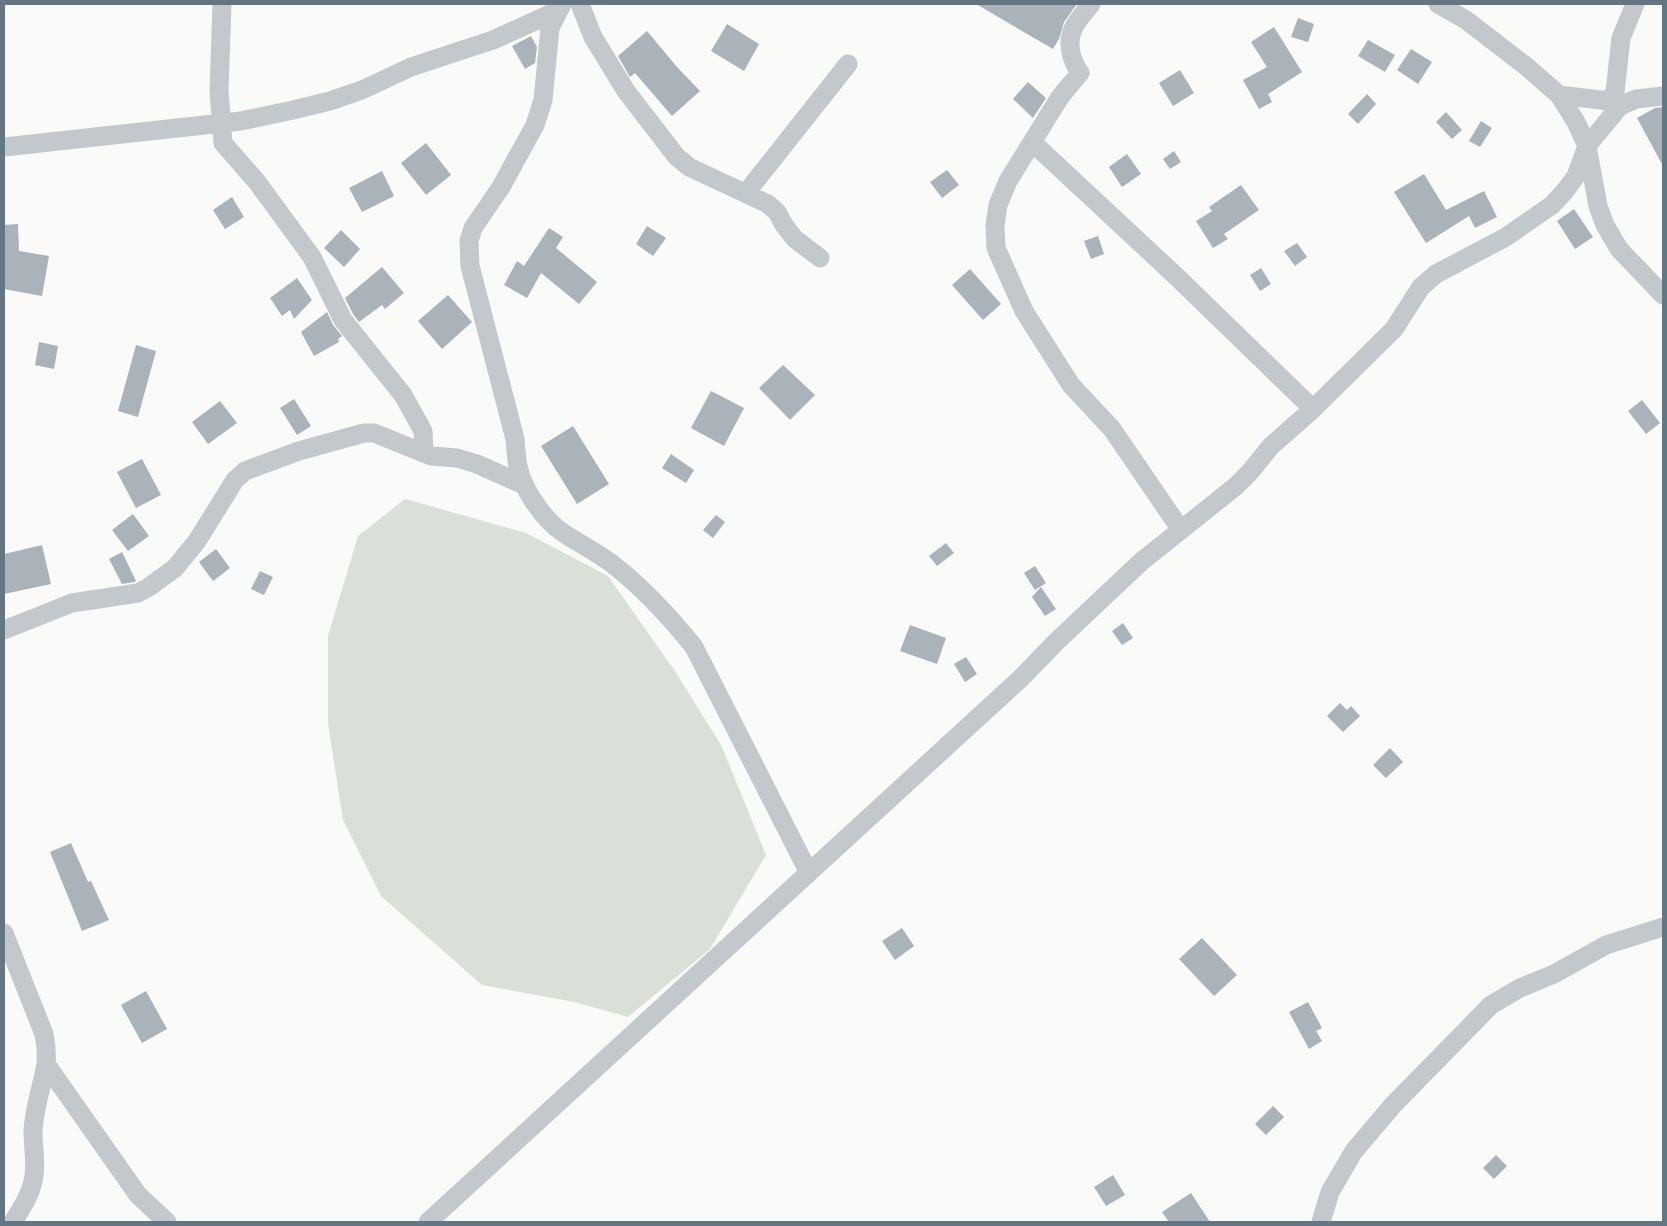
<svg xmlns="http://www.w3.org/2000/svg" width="1667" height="1226" viewBox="0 0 1667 1226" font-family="'Public Sans',sans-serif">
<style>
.green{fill:#dadfd7}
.building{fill:#aab3b9}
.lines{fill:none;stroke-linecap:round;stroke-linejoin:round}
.street{stroke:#c3c8cc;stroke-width:19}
</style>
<rect width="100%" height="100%" fill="#fafaf8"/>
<path class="green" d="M405,499L526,533L608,576L677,674L722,747L766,855L710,949L628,1017L574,1002L482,985L381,896L343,820L328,724V636L358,536Z"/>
<path class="building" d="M976,4H1077L1064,22L1059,39L1053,49Z
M1298,18L1314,24L1308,42L1291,37Z
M727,24L759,44L744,71L711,51Z
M1274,27L1302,72L1268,94L1272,102L1259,109L1243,80L1267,67L1251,42Z
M647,31L677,67L700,91L672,116L635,73L630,77L618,56Z
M531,36L537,47L535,63L525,69L512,46Z
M1368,40L1395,55L1385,72L1358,56Z
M1411,49L1432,62L1418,84L1397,70Z
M1180,70L1194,93L1173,106L1159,83Z
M1028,82L1046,98L1033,118L1013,99Z
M1367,94L1376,104L1358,124L1348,114Z
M1663,107V166L1637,118L1655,108Z
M1446,112L1462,130L1452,139L1436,122Z
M1481,121L1492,128L1480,147L1469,141Z
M426,143L451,175L426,195L401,163Z
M1174,151L1181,162L1170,169L1163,159Z
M1127,154L1141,174L1122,187L1109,167Z
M947,170L959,185L942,198L930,182Z
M382,171L394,196L362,212L349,188Z
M1424,174L1446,210L1484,191L1497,217L1475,228L1469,216L1426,243L1394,192Z
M1241,185L1259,210L1224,234L1228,239L1213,248L1196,221L1212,211L1209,207Z
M232,197L244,217L225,229L213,210Z
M1574,209L1593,237L1575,249L1557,221Z
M18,224L19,251L49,256L42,296L4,289V225Z
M647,226L666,238L653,256L636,244Z
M549,228L563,237L556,248L597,282L579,304L541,273L527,298L504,285L517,261L524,266Z
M341,230L360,249L344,267L324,248Z
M1098,236L1104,254L1091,259L1084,241Z
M1297,243L1307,257L1295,266L1284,251Z
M382,267L404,293L385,309L382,305L359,322L353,314L345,298Z
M1261,268L1271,284L1260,291L1250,275Z
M970,269L1001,304L983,320L952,285Z
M297,278L312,300L294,319L290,310L282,316L270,298Z
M448,295L472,322L442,349L418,321Z
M327,312L333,325L342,336L338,339L339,342L314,356L301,332Z
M39,342L58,346L54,369L35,365Z
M136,345L156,351L138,417L118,411Z
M783,365L815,395L790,420L759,388Z
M711,391L744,408L724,446L691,428Z
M294,399L311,426L297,435L280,408Z
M1642,400L1660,423L1646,434L1628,411Z
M220,401L237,423L208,444L192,422Z
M573,426L609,484L577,504L541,446Z
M671,454L694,470L686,483L662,468Z
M142,459L161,495L136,508L117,472Z
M133,514L149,536L128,551L112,530Z
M716,515L725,522L713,538L703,530Z
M946,543L954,553L937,566L929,556Z
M42,545L51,584L4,594V554Z
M216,549L230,568L213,581L199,562Z
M122,552L136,581L134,582L122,584L109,559Z
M1035,566L1046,583L1035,590L1024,573Z
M260,571L273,577L264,595L251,589Z
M1041,587L1056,609L1045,616L1032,597Z
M1123,623L1133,638L1122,645L1112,631Z
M910,625L946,638L937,664L900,651Z
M966,657L977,674L965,682L954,664Z
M1340,703L1347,710L1351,706L1360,716L1343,732L1327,716Z
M1390,748L1403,762L1386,778L1373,765Z
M71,843L88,882L91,881L109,920L82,931L50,852Z
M902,928L914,946L895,960L882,941Z
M1202,938L1237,975L1214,996L1179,959Z
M146,991L167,1029L142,1043L121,1005Z
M1308,1002L1322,1028L1316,1031L1322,1041L1309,1049L1289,1012Z
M1273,1106L1284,1117L1266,1135L1255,1124Z
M1496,1155L1507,1166L1494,1179L1483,1168Z
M1113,1175L1125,1195L1106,1206L1094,1187Z
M1191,1193L1210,1222H1169L1162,1212Z"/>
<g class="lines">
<path class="street" d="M222,4L219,91L223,143L257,182L312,257L343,320L403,395L423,431L424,453
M562,4L550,28L543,100L535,125L501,187L473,228L469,241L470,266L515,439C516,448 516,457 518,466C522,488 543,519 562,532C578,543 595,551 611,563C641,586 670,617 694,647L809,873
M580,4L593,37L626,91L676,156L689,167L768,204L777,212L784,225L795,239L820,258
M1091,4C1086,11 1078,19 1074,27C1066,42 1071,60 1080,73L1060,97L1008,181L998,205L995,226L996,248L1024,311L1071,385L1112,429L1181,530
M1438,4L1466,20L1527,67L1559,95L1576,122L1587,146L1598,206L1605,225L1619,249L1663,295
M1559,95L1609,101L1619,106
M1609,101L1615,92L1621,38L1635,4
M1032,142L1178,278L1313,409
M4,147L241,121L293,110L330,101L362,90L411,67L493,40L557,11
M746,193L848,64
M4,630L72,603L138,593L149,587L175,568L197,541L235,480L245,471L299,451L364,433H374L431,456L457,458L477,464L524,485
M4,933L44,1034C46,1044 47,1054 46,1064C42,1087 34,1108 33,1132C33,1149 37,1164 33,1181C30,1196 21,1209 13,1222
M46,1064L138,1195L167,1222
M428,1222L1020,679L1057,641L1142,561L1236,486L1250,472L1271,446L1313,409L1394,329L1421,287L1436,274L1506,237L1552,205L1565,191L1576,176L1587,146L1620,106L1636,99L1663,96
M1321,1222L1330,1192L1354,1151L1393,1105L1491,1005L1520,988L1554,974L1606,945L1663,927"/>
</g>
<rect width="1667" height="1226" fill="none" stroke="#657683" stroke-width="10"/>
</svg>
